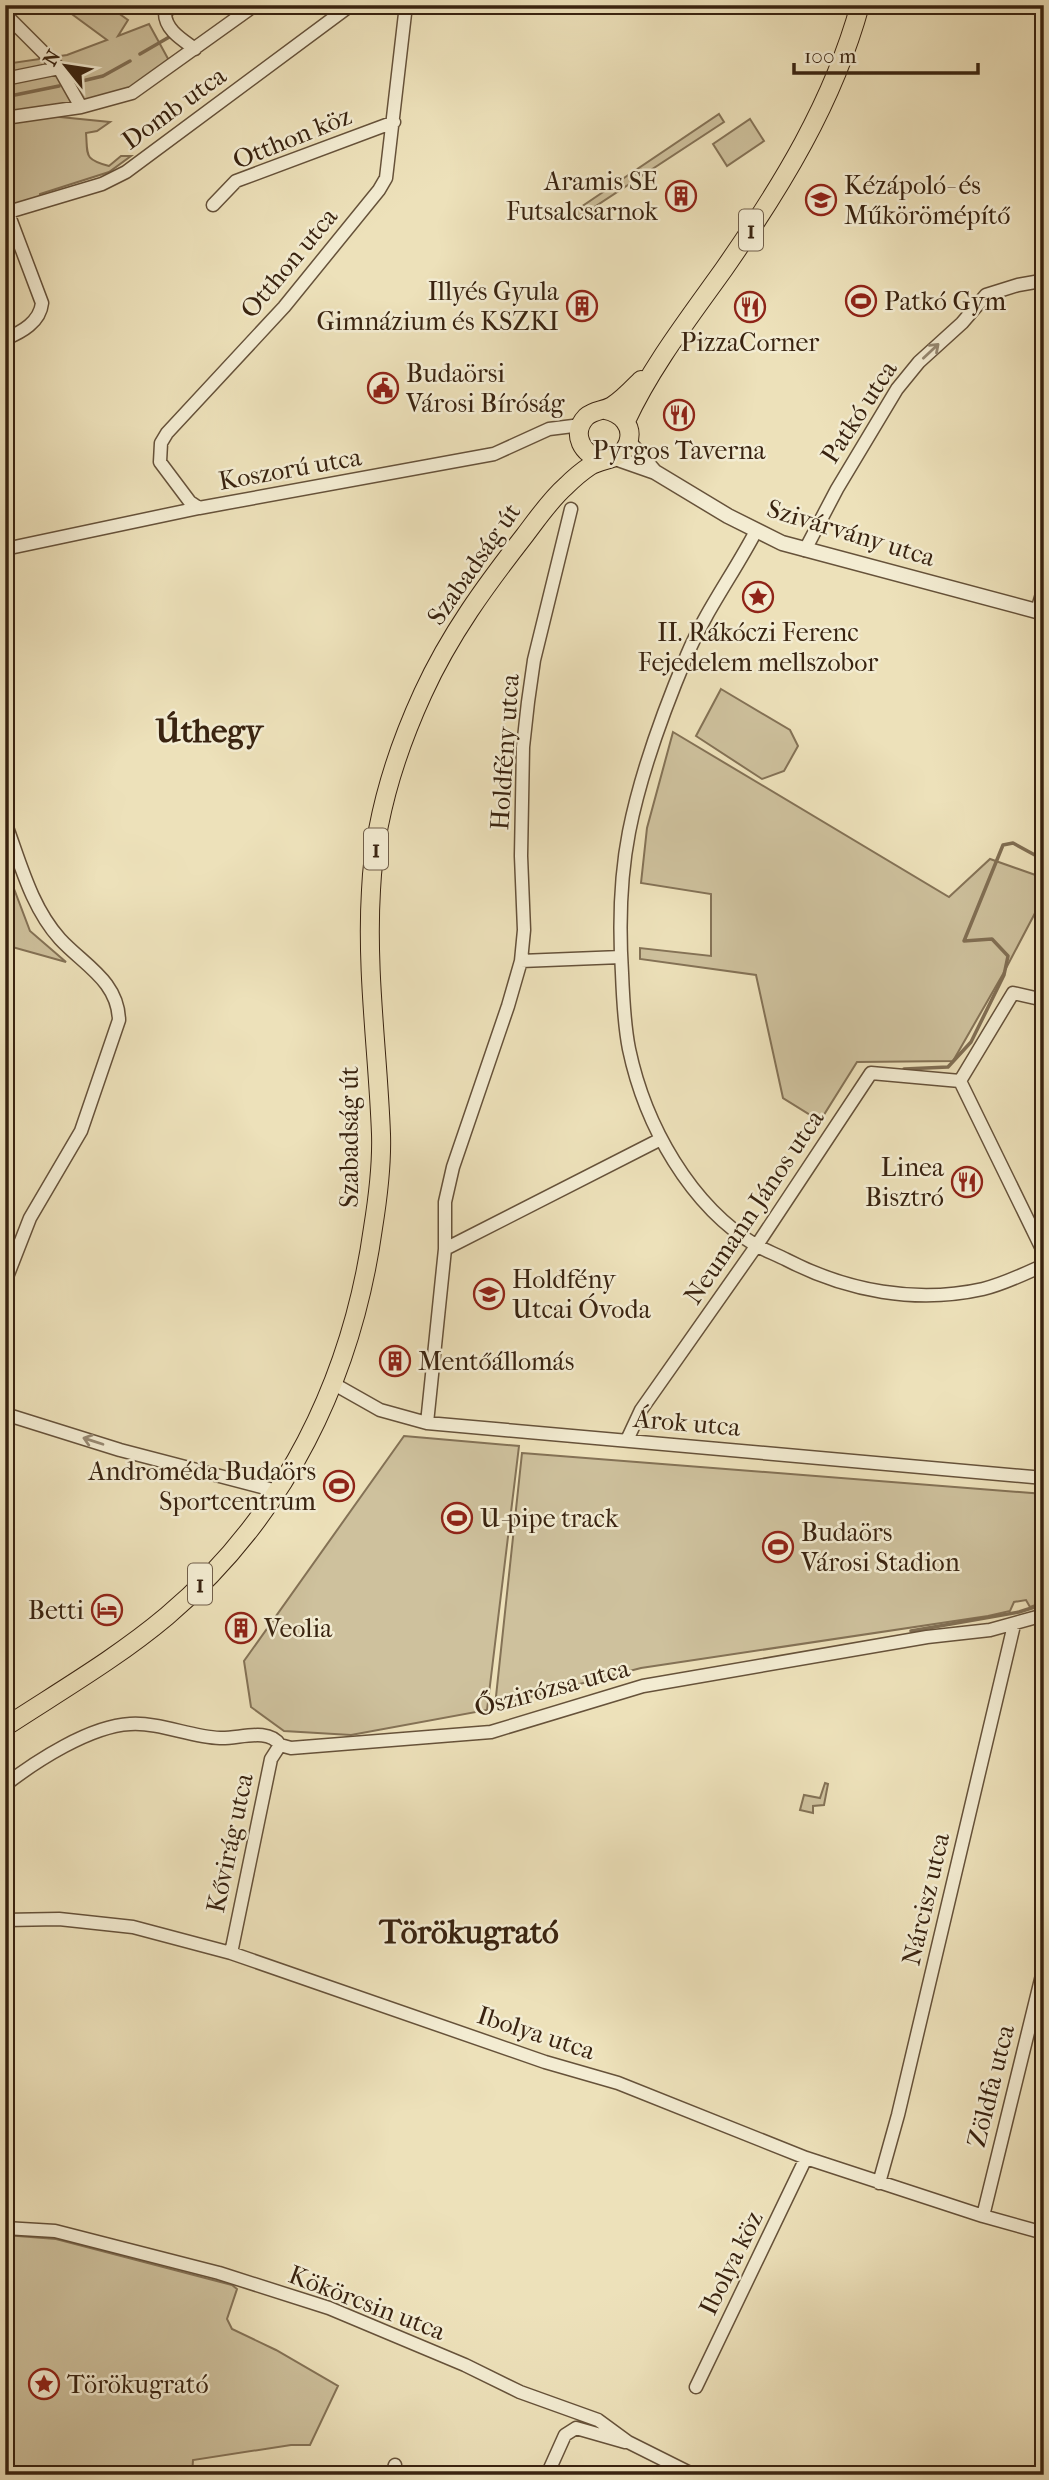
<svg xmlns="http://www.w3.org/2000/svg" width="1049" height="2480" viewBox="0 0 1049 2480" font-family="'IM FELL French Canon',serif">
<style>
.green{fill:#cec19d;stroke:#847256;stroke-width:2}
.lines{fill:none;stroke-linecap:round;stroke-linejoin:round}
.stream{stroke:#806e53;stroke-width:3.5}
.minor-casing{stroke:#66523a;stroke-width:15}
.tertiary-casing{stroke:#66523a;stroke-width:17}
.primary-casing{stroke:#392310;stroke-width:20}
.minor{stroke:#f3ecd2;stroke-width:12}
.tertiary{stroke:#f3ecd2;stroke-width:14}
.primary{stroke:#ede1ba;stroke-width:18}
.oneway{stroke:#968871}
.labels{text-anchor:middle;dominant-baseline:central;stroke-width:5;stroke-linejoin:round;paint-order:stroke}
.shield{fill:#f3ecd2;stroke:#715f4a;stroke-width:2}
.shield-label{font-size:24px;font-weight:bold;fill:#392310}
.street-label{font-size:26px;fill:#392310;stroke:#f3ecd2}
.poi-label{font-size:26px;fill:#392310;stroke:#f3ecd2;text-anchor:start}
.district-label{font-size:33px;font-weight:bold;fill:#392310;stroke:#f3ecd2}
</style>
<rect width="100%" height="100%" fill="#ede1ba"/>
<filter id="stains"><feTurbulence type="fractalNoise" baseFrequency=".00286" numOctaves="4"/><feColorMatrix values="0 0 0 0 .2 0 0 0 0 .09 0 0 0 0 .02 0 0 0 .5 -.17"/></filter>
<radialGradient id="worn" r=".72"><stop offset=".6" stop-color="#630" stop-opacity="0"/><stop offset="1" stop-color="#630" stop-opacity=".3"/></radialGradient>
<path class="green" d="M73,5H107L128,20L118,36L149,24L172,66L151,82L40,115L110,122L97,131L86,133C88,155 83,159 109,166L121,156H131L109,172L40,194L39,203L5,213V64L67,55L107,40L69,12Z
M719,114L724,122L579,217L575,211Z
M750,119L764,141L727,166L713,144Z
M721,689L790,730L798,746L784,771L762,779L696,736Z
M673,732L949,897L990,859L1044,878V896L1003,974L953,1061L857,1062L820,1121L783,1098L756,975L640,959V948L711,956V894L641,883L647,828Z
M5,865L30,931L66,962L5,945Z
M404,1436L519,1446L487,1710L351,1735L284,1731L251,1707L244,1661Z
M522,1453L1044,1494V1602L1030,1607L1026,1600L1014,1602L1010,1611L988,1616L641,1668L495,1706Z
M825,1783L828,1784L824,1805L813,1806V1813L800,1810L804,1795L820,1798Z
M5,2235L56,2239L232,2285L237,2289L227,2319L232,2329L276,2350L338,2386L310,2445H291L193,2460L192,2475H5Z"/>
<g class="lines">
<path class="stream" d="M140,54L171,36
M78,82L103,76L130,61
M5,97L59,86
M904,1069L948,1067L971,1042L1004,975L1008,956L992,939L964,941L1003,845L1013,843L1044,860
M911,1631L1019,1612L1044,1604"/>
<g class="minor-casing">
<path id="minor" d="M174,5L165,13C165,30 183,40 195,49
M5,14L59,68L81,107
M5,79L59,68
M5,118L81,107L132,93L255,5
M213,205L236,181L394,122
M5,213L102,184L126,172L351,5
M5,339C22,332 40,322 42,303L8,213
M199,508L190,502L160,462L161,443L167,433L284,307L379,190L386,178L406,5
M756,531C734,573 705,612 687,655C663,712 641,771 629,832C620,878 619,926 622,973C623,999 624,1024 629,1049C645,1125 690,1206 757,1246C767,1251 777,1255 787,1260C847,1291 916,1304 983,1289C1004,1284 1024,1274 1044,1265
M5,549L199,508L494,454L549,429L581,425
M805,550L837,489L897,389L919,362L962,323L986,295L1018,285L1035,282L1044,284
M1037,611L1044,587
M5,822C20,862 31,907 60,939C84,965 118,981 119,1020L81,1131L30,1218L5,1282
M521,961L621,957
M960,1081L1044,1253
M960,1081L1013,993L1044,1000
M445,1249L661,1139
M334,1384L380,1410L427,1423L1044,1478
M5,1414L120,1450L277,1491
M427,1423L445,1249V1202L453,1167L508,1006L521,961L524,930L521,856L523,747L528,702L534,660L571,509
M627,1440L641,1410L757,1245L871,1073L960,1081
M5,1785C36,1761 90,1726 130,1724C160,1722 190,1737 220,1738C239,1739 268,1727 280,1745L291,1748L491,1732L643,1686L927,1637L990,1630L1044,1615
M5,1920L59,1919L133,1927L231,1953L545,2062L618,2083L806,2158L983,2216L1044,2233
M231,1953L271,1759L280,1745
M879,2183L898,2115L1014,1625
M983,2216L1044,1967
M5,2228L55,2231L219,2273L329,2308L465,2365L520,2392L598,2420L628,2442L694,2475
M696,2387L806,2158
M392,2475L395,2465
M547,2475L565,2435L576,2428L625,2442"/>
</g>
<g class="tertiary-casing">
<path id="tertiary" d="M629,442L654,471
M615,458L655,472L728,516L782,543L1044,613"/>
</g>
<g class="primary-casing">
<path id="primary" d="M626,421C651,367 689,318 724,269C781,187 833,103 860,5
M602,460C583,455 570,434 586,417C594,410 603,411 612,406C623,399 632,389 641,380
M5,1727C60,1691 117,1658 167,1616C285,1516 352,1379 373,1228C378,1197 382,1165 381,1134C378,1053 366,972 371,890C374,823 395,754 423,693C450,634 486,585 525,535C538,518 550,500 566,486C573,479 581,472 590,466C603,458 622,461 628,443C634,426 621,413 605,410"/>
</g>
<use href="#minor" class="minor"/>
<use href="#tertiary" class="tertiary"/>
<use href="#primary" class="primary"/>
</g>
<defs><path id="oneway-shaft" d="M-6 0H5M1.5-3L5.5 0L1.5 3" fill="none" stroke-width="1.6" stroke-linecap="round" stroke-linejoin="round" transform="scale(1.75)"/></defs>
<g class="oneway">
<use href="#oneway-shaft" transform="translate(931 351) rotate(-43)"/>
<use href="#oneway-shaft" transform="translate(93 1441) rotate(-162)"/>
</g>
<defs>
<g id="building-ring" transform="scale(1.575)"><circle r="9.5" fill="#f3ecd2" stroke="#8f2418" stroke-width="1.5"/><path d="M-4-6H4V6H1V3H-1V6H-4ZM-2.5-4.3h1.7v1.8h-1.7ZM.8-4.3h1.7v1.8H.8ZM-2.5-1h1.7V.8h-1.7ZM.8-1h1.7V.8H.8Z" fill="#8f2418"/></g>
<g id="school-ring" transform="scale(1.575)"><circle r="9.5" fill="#f3ecd2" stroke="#8f2418" stroke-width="1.5"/><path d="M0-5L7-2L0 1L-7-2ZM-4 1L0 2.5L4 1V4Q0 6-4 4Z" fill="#8f2418"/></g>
<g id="stadium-ring" transform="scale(1.575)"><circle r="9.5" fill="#f3ecd2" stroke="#8f2418" stroke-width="1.5"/><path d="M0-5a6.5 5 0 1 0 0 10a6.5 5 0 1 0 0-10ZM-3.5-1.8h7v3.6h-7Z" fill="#8f2418"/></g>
<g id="restaurant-ring" transform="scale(1.575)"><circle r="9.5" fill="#f3ecd2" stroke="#8f2418" stroke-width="1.5"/><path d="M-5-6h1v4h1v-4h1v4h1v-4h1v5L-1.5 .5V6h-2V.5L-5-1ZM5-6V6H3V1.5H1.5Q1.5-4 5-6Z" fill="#8f2418"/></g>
<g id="civic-ring" transform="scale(1.575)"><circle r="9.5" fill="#f3ecd2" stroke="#8f2418" stroke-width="1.5"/><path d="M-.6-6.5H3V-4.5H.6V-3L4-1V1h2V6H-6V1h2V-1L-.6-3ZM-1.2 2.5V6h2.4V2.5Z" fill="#8f2418"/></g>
<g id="sight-ring" transform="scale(1.575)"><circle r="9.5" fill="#f3ecd2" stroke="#8f2418" stroke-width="1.5"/><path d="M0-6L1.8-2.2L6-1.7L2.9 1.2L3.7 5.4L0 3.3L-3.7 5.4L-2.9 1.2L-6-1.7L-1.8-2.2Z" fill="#8f2418"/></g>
<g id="hotel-ring" transform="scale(1.575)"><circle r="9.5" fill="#f3ecd2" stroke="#8f2418" stroke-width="1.5"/><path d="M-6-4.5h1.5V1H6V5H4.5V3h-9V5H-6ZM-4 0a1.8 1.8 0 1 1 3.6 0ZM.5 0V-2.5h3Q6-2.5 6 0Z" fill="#8f2418"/></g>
</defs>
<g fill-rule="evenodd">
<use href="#building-ring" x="681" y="196"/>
<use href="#school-ring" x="821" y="200"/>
<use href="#stadium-ring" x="861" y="301"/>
<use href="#building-ring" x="582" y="306"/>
<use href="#restaurant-ring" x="750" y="307"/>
<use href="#civic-ring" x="383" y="388"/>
<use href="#restaurant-ring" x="679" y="415"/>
<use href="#sight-ring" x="758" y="597"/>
<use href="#restaurant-ring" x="967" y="1182"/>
<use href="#school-ring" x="489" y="1294"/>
<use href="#building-ring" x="395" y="1361"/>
<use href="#stadium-ring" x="339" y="1486"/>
<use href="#stadium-ring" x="457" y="1518"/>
<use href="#stadium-ring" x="778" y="1547"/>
<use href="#hotel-ring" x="107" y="1610"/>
<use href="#building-ring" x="241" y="1628"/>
<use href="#sight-ring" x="44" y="2384"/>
</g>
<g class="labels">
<g class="shield">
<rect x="739" y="209.5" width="24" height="41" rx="5"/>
<rect x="364" y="828.5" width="24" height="41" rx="5"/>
<rect x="188" y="1563.5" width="24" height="41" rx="5"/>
</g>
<g class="shield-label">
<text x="751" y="230">1</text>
<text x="376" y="849">1</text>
<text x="200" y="1584">1</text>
</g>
<g class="street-label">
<text transform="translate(174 108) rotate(-36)">Domb utca</text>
<text transform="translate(292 138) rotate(-22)">Otthon köz</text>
<text transform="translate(289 263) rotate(-50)">Otthon utca</text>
<text transform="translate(859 412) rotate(-57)">Patkó utca</text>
<text transform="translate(290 469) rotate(-10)">Koszorú utca</text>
<text transform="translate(851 533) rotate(17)">Szivárvány utca</text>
<text transform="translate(474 564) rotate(-55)">Szabadság út</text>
<text transform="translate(505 752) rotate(-86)">Holdfény utca</text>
<text transform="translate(349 1137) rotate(-90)">Szabadság út</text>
<text transform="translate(754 1207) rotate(-56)">Neumann János utca</text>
<text transform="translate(687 1423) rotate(5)">Árok utca</text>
<text transform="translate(552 1688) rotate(-15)">Őszirózsa utca</text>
<text transform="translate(230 1843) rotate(-78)">Kővirág utca</text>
<text transform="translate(926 1899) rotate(-77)">Nárcisz utca</text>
<text transform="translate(536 2033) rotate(18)">Ibolya utca</text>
<text transform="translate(991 2086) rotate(-76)">Zöldfa utca</text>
<text transform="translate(731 2263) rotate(-64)">Ibolya köz</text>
<text transform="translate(367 2303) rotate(21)">Kökörcsin utca</text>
</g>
<g class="poi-label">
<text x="658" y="181" text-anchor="end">Aramis SE<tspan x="658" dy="30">Futsalcsarnok</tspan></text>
<text x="844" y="185">Kézápoló- és<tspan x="844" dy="30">Műkörömépítő</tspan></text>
<text x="559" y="291" text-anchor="end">Illyés Gyula<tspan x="559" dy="30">Gimnázium és KSZKI</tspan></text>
<text x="884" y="301">Patkó Gym</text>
<text x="750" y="342" text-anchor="middle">PizzaCorner</text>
<text x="406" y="373">Budaörsi<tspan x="406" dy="30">Városi Bíróság</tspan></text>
<text x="679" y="450" text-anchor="middle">Pyrgos Taverna</text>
<text x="758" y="632" text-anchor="middle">II. Rákóczi Ferenc<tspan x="758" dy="30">Fejedelem mellszobor</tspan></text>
<text x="944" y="1167" text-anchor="end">Linea<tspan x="944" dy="30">Bisztró</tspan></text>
<text x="512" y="1279">Holdfény<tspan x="512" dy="30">Utcai Óvoda</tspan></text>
<text x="418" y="1361">Mentőállomás</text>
<text x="316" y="1471" text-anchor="end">Androméda Budaörs<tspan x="316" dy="30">Sportcentrum</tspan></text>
<text x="480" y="1518">U-pipe track</text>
<text x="801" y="1532">Budaörs<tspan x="801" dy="30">Városi Stadion</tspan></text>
<text x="84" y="1610" text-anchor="end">Betti</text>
<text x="264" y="1628">Veolia</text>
<text x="67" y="2384">Törökugrató</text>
</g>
<g class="district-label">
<text x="209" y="731">Úthegy</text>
<text x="469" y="1932">Törökugrató</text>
</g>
</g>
<rect width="1049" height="2480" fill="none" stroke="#ede1ba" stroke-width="28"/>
<rect x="7" y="7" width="1035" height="2466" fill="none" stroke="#392310" stroke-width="3.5"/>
<rect x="14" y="14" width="1021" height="2452" fill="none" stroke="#392310" stroke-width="2"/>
<g transform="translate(66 66) rotate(300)" stroke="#f3ecd2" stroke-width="5" paint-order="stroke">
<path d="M0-5L12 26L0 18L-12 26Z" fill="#392310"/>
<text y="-10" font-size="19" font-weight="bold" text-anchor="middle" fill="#392310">N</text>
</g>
<path d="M794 63v10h184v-10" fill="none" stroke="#392310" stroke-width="3.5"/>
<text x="804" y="63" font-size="21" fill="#392310" stroke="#f3ecd2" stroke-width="5" paint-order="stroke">100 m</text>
<rect width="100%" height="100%" filter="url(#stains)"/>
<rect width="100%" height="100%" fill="url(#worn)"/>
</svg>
